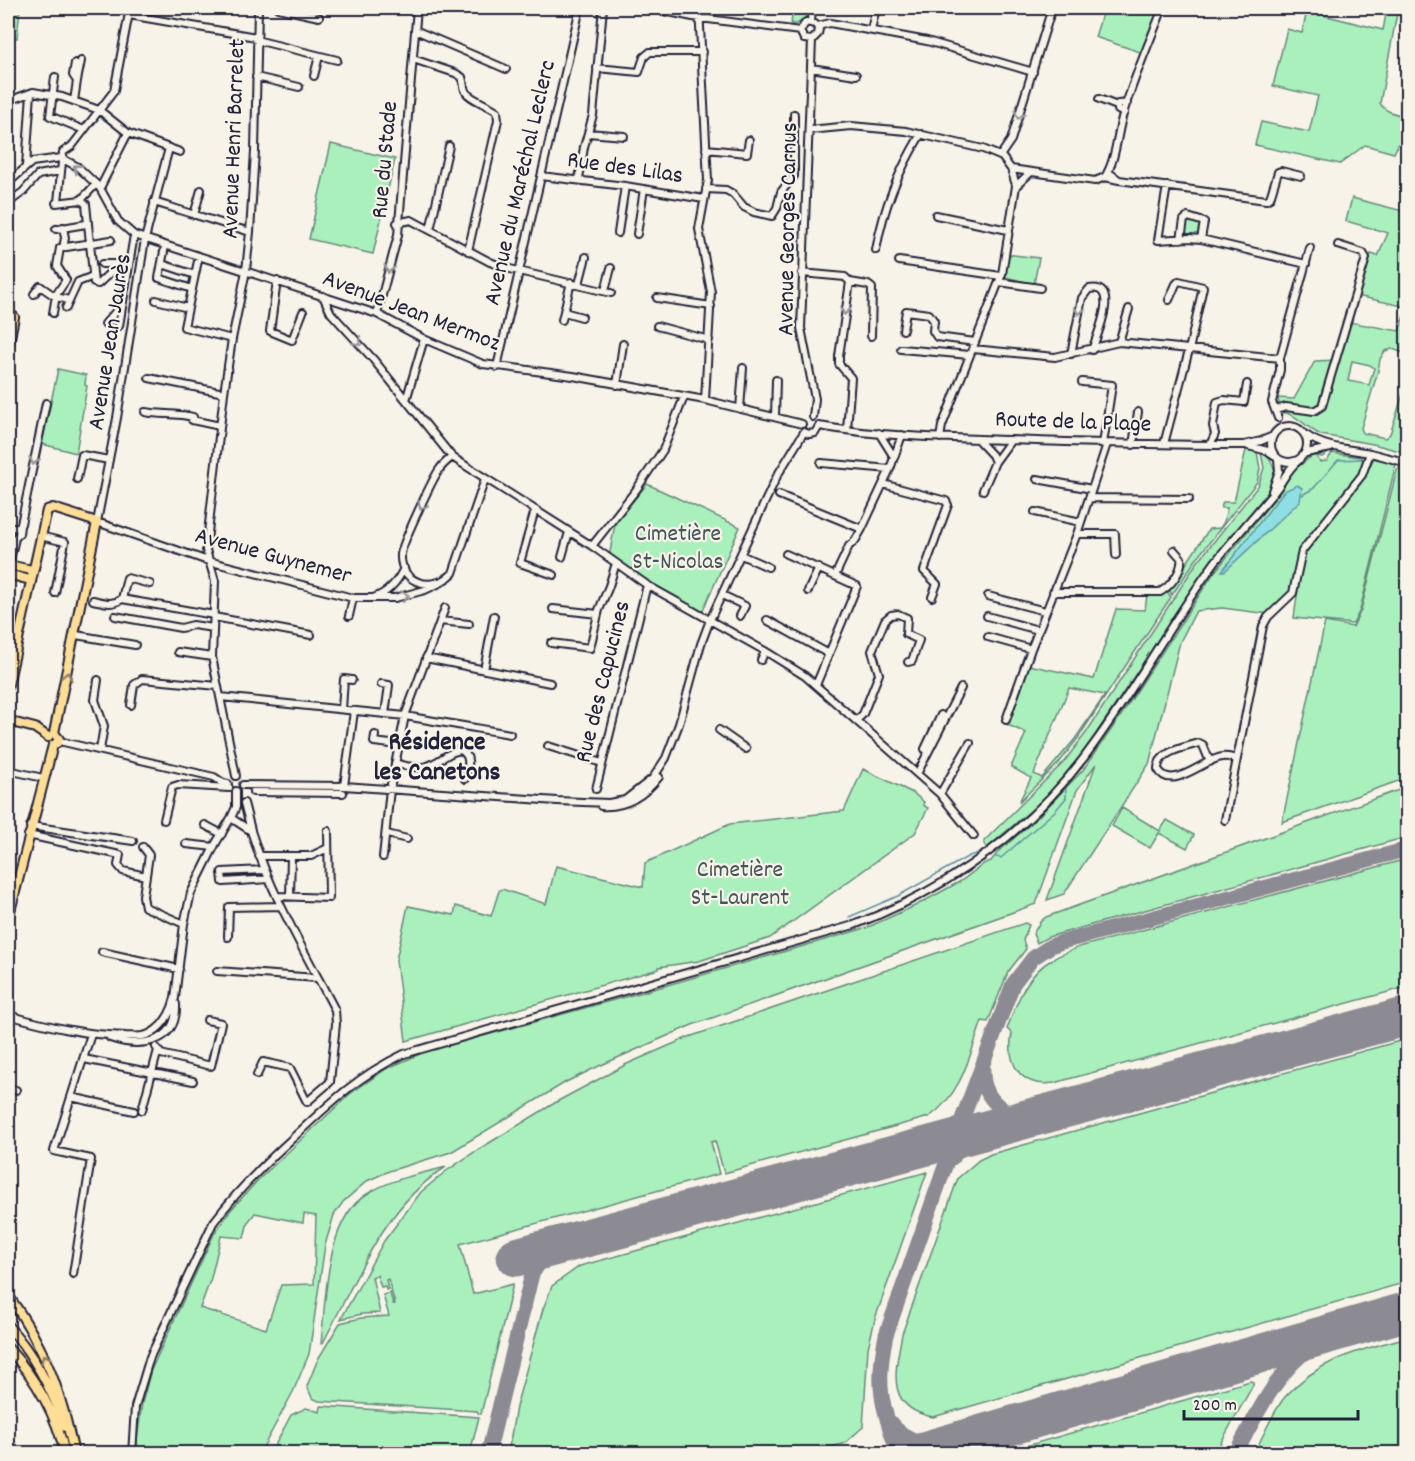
<svg xmlns="http://www.w3.org/2000/svg" width="1415" height="1461" viewBox="0 0 1415 1461" font-family="Dekko,sans-serif">
<style>
.green{fill:#aaf0bc;stroke:#66897c;stroke-width:1.5;fill-rule:evenodd}
.water{fill:#8ddfe3;stroke:#6293a0;stroke-width:1.5}
.lines{fill:none;stroke-linecap:round;stroke-linejoin:round}
.stream{stroke:#6293a0;stroke-width:1.5}
.taxiway{stroke:#8c8a92;stroke-width:15}
.runway{stroke:#8c8a92;stroke-width:39}
.minor-casing{stroke:#22223b;stroke-width:10}
.major-casing{stroke:#22223b;stroke-width:12}
.minor{stroke:#f7f3e8;stroke-width:6}
.major{stroke:#fedd96;stroke-width:8}
.oneway{stroke:#97959a}
.oneway2{stroke:#908068}
.labels{text-anchor:middle;dominant-baseline:central;stroke-width:4.5;stroke-linejoin:round;paint-order:stroke}
.street-label{font-size:24px;fill:#22223b;stroke:#f7f3e8}
.park-label{font-size:24px;fill:#44565b;stroke:#f7f3e8}
.neighbourhood-label{font-size:26px;font-weight:bold;fill:#22223b;stroke:#f7f3e8}
</style>
<rect width="100%" height="100%" fill="#f7f3e8"/>
<filter id="ink" filterUnits="userSpaceOnUse"><feTurbulence type="fractalNoise" baseFrequency=".0167" numOctaves="2"/><feDisplacementMap in="SourceGraphic" scale="12" xChannelSelector="R" yChannelSelector="G"/><feConvolveMatrix kernelMatrix="1 2 1 2 8 2 1 2 1" color-interpolation-filters="sRGB"/></filter>
<g filter="url(#ink)">
<path class="green" d="M8,8H20L17,38H8Z
M793,8H807L806,17L797,24H791Z
M1104,8H1148L1159,11L1143,53L1095,37Z
M1385,8H1398L1380,103C1385,113 1398,114 1407,117V128H1406L1394,153L1365,145L1340,164L1255,145L1261,122L1309,132L1318,96L1273,86L1287,29L1302,33L1307,11L1383,30L1387,9Z
M331,144L395,159L373,254L309,239Z
M1352,198L1407,212V354L1392,349L1385,351L1380,359L1378,371L1361,428L1363,433L1385,438L1390,434L1407,382V424L1404,440L1405,445L1407,447V453L1373,444L1321,435C1307,429 1297,413 1280,412L1278,398L1294,399L1315,361L1338,360L1349,322L1399,331L1407,307L1357,296L1371,254L1378,256L1388,233L1346,221ZM1352,361L1370,365L1374,368L1369,385L1348,381Z
M1187,220L1202,223L1200,236H1187L1184,234Z
M1005,254L1039,258L1034,284L1001,276Z
M58,369L86,375L85,385L87,386L76,453L42,444Z
M1246,450L1257,452L1260,469L1257,482L1197,558L1172,595L1169,590L1209,529L1220,528L1224,522L1227,508H1221L1223,502H1234Z
M1261,453L1269,457L1275,471L1267,493L1209,564L1084,752L1044,799L987,848L984,844V841L1063,763L1086,733L1196,564L1258,486L1264,468Z
M1319,453L1327,454L1322,457L1316,456L1320,462L1327,461L1332,453L1360,457L1364,460V463L1357,477L1302,546L1291,591L1269,614L1222,608L1196,611L1180,642L1149,764L1064,894L1047,900L1096,764L1077,790L1036,904L692,1025L599,1066L566,1082L451,1152L389,1171L367,1181L343,1202L334,1215L325,1245L309,1354L293,1392L260,1453L138,1454L137,1440L142,1403L151,1370L214,1234L229,1212L258,1180L350,1094L386,1069L422,1053L650,990L866,928L917,905L961,881L985,863L991,861L998,852L1033,822L1083,770L1120,717L1213,574L1280,492L1294,470L1312,456ZM255,1213L303,1223L304,1214L316,1216L314,1284L281,1285L266,1329L200,1308L211,1278L221,1236L244,1238L248,1222Z
M1374,458L1396,464L1360,610L1353,624L1294,618L1302,559L1306,550L1365,475Z
M1400,468L1408,470L1407,778L1282,822L1325,622L1353,627L1361,610L1397,470Z
M647,484L740,527L700,617L609,558L615,523Z
M1167,592L1171,597L1078,738L1059,763L1019,802L1031,778L1011,767L1026,733L1008,725L1029,665L1094,679L1116,609L1145,610L1147,595L1156,596ZM1069,688L1105,695L1075,739L1042,778L1034,774Z
M863,769L913,793L924,802L923,805L928,808L915,833L770,938L699,961L659,967V969L406,1041L396,960L408,906L454,915L456,906L491,916L499,891L502,889L546,904L556,866L643,887L645,863L730,824L844,811Z
M1407,787V837L1048,937L1037,943L1033,934L1040,922L1046,917Z
M1122,808L1160,831L1167,820L1194,835L1187,848L1159,833L1150,848L1112,826Z
M1407,859V987L1054,1083C1021,1088 1006,1064 1012,1033L1007,1029C1017,1002 1026,974 1053,959C1061,954 1070,951 1079,947Z
M1025,923L1029,925L1023,940L1026,949L1008,972L988,1022L982,1021C969,1057 962,1094 929,1117L724,1173L715,1141L711,1142L719,1174L460,1244L473,1294L513,1284L481,1414L478,1413L477,1411L319,1401L312,1398L307,1386L318,1359L340,1323L361,1318L389,1316L383,1295L390,1293L393,1304H395L388,1279L386,1280L388,1289L386,1290L385,1286L381,1287L377,1275L372,1277L380,1313L362,1314L341,1319L384,1241L421,1192L445,1172L476,1151L558,1101L627,1064L689,1037Z
M1407,1039V1282L933,1417C885,1408 895,1372 902,1334L958,1178L979,1160L991,1154Z
M446,1167C384,1205 355,1282 323,1343L321,1344C326,1299 325,1220 367,1194C391,1179 419,1174 446,1167Z
M927,1172L875,1319L868,1348L863,1427L845,1443L808,1454L508,1453L516,1407L543,1309L552,1286L580,1266Z
M1407,1337V1453H1254C1263,1437 1273,1411 1285,1397C1318,1359 1361,1350 1407,1337Z
M1250,1381L1253,1382V1385L1215,1453H1002Z
M321,1406L479,1417L470,1453H271L291,1415L306,1408L320,1412Z"/>
<path class="water" d="M1297,485L1302,488L1300,501L1225,571H1222L1284,491Z"/>
<g class="lines">
<path class="stream" d="M1373,450L1408,458
M1302,495L1314,488L1338,460L1362,459
M996,857L1001,858L1055,811L1066,798V788
M849,917L898,896L969,856L979,853"/>
<path class="taxiway" d="M983,1070C982,1101 1008,1120 1037,1116
M930,1145L942,1139L958,1124
M952,1158L966,1142L990,1129
M889,1421C907,1444 930,1446 957,1441
M488,1454L532,1274L544,1256L568,1243
M898,1454C882,1405 875,1386 886,1335L955,1138L1013,984L1033,958L1051,946L1062,942L1408,849
M1235,1454C1266,1398 1286,1349 1351,1327"/>
<path class="runway" d="M516,1257L1408,1016
M913,1454L1408,1311"/>
<g class="minor-casing">
<path id="minor" d="M278,8L319,17
M649,8L693,17L800,31
M699,8L708,180L699,229L711,292L705,400
M759,8L788,10V8
M129,15L256,37
M811,22L812,8
M818,26L830,23L927,41L1033,72
M415,30L506,69
M871,30L876,8
M800,31L806,22L815,24L819,29L818,34L812,40
M800,31L804,39L812,40
M256,40L337,60
M812,40L801,328L815,399L813,417
M413,59L455,73L462,77C464,82 463,88 466,92C470,99 489,105 497,111L498,120L468,251
M597,68L639,72L644,57L650,52H702
M811,68L856,75
M314,76L319,56
M55,77L50,116L84,130
M256,77L299,87
M77,81L81,61
M1099,99L1117,106
M8,101L33,92L62,97L99,110L128,133L100,188
M74,101L77,81L73,75L75,63
M1124,113L1118,110V104L1127,103
M809,130L851,126L906,131L983,149L1002,157L1011,169L1016,185
M128,133L180,152
M588,133L624,136
M169,148L145,239L117,418L97,522L208,561L353,598H395L425,590L442,582
M706,149L747,153L749,140
M1000,156L1011,140L1052,8
M26,166L31,93
M1011,169L1095,181L1105,177C1116,160 1117,134 1123,114C1134,77 1149,43 1163,8
M541,176L625,186L704,199
M1105,177L1119,180L1108,172
M579,179L584,147L593,115L603,8
M1119,180L1266,200L1270,198L1278,172L1281,171L1301,176
M8,183L32,162L61,158L78,167L100,188L118,221L134,235L377,314L424,339L483,364L573,376L705,400L802,424
M1167,186L1158,240L1189,238L1201,239L1306,264
M706,189L726,190L733,194L744,207L754,212L772,216L777,208L781,192L794,176V114
M81,200L96,184
M58,202L63,152L72,146L114,91L130,8
M154,202L250,232
M8,203L23,192L38,175L60,171
M56,203L81,200L86,204L94,283L98,284L114,269L128,270
M194,215L201,190
M936,215L1008,230
M397,223L411,220L490,262L506,268L611,293
M63,227L65,238L63,248
M56,229L86,224
M430,230L449,146
M8,231V248
M618,233L625,186
M637,234L644,189
M1181,239L1184,220L1188,217L1204,222L1201,239
M165,246L159,278L192,289
M876,250C884,206 898,172 921,134
M199,256L184,327L232,339
M899,261L1001,276
M102,264H120L121,269
M162,264L195,275
M802,273L845,277L850,282L839,356V364L851,378L847,430
M277,281L270,331L292,340L303,312
M850,282L868,285L872,288L871,336
M999,282L1040,288
M579,284L586,257
M605,291L611,268
M34,294L40,286L56,297L69,300
M323,296L331,313L373,359L452,457L592,546L647,585L765,651L805,676L940,794L974,836
M657,298L711,306
M156,300L188,308
M66,308L78,282L93,276
M564,312L582,317
M53,313L56,295L66,280L57,266L60,248L111,240
M377,314L398,235L417,8
M562,320L571,282
M105,324L123,303
M119,326L134,235
M657,326L709,340
M903,330L906,311L929,314L934,321L933,331L937,337L975,342
M1119,342L1129,309
M901,349L970,355
M973,349L1055,357L1119,342L1280,358
M1071,354L1082,298L1089,289C1121,283 1097,335 1092,350
M497,367L580,8
M149,378L224,393
M1082,382L1112,385L1103,444
M617,385L623,344
M407,397L424,339
M740,409L743,368
M1275,410L1286,407L1314,411L1322,406L1366,258L1363,253L1338,245
M145,412C162,415 176,413 193,417L192,420L220,426
M775,417L776,380
M1278,418L1272,402L1280,370V358L1310,248
M1271 444a18 18 0 1 1 36 0a18 18 0 1 1-36 0Z
M819,426C882,437 947,438 1011,440C1089,443 1166,445 1244,445L1261,441L1273,436
M804,432L809,434L815,433L819,426
M879,433L894,457
M1306,435C1324,448 1348,449 1370,453C1383,456 1395,460 1408,463
M940,438L942,426L1002,274L1016,186L1031,172
M977,439L992,455L995,462
M1164,444L1189,350L1203,287L1179,281L1176,284L1169,300
M1133,445L1138,412
M1210,445L1215,434L1213,426L1217,402L1224,400L1244,402L1247,384
M1248,446L1268,451L1274,455
M1306,453L1331,448
M452,457C447,461 442,465 439,470C432,480 402,544 401,554C399,584 434,593 453,573L485,479
M821,463L890,469
M77,479L82,455L109,460
M1037,479L1092,489
M883,484L946,501L948,505L924,571L937,584L932,597
M983,490L995,462L1011,440
M1272,491L1279,471L1278,459
M779,495L862,529
M1089,498L1189,499
M535,510L520,563L554,575
M1035,512L1081,522
M8,526L18,528L21,524L46,403
M1077,534H1115L1116,555
M40,536L65,542L55,593
M592,546L636,490L663,450L684,397
M786,554L857,586L816,685
M741,555L768,567
M562,557L569,532
M9,565L15,538L19,534L20,526
M835,576L849,546L855,541L862,529L890,469L902,435
M808,591L819,568
M1053,592H1160C1171,586 1183,570 1181,558L1174,550
M722,595L745,606L740,616
M988,596L1045,611
M373,598C388,593 398,581 404,568
M122,599L214,615
M93,600C103,602 112,606 122,599L127,578L150,584
M553,609L598,614
M115,616L181,628L193,625L213,628
M349,616L353,598
M987,616L1038,630
M214,617L311,635
M767,620L829,654
M440,621L469,624
M76,635L135,645
M988,637L1031,649
M8,642L16,644
M551,643L590,648L599,610L609,586L616,563
M178,652L212,657
M426,658L550,683
M761,660L765,651
M484,670L494,616
M98,680L95,700L104,726L100,750
M381,684L389,685L385,714
M221,697L405,716L510,734
M131,705L134,685L142,679L218,686
M342,709L344,679L352,680
M1006,720L1031,649L1077,534L1107,444
M856,721L863,714L879,674L872,651L885,620L891,615L898,614L907,618L906,634L919,640L912,661L908,662
M719,730L746,749
M375,735L374,742L399,745
M59,741L214,777L223,783L228,784
M548,746L602,763
M925,749L941,715
M1210,762L1203,745L1199,743C1184,748 1158,751 1158,769C1171,793 1204,759 1222,757C1227,756 1232,758 1237,759
M395,763C407,767 423,770 434,763C444,758 450,751 461,750C472,756 468,768 465,779
M8,770L43,778
M917,774L961,688
M236,776L212,657L215,581L206,550L224,393L232,339L246,271L250,232L255,151L258,8
M243,785L344,786L557,801L609,803L625,800L653,778L666,758L679,724L701,644L710,620L777,476L804,432
M344,786L354,711
M596,789L647,585
M253,792L343,793
M940,794L970,743
M244,803L251,830
M601,806C625,808 644,796 659,777
M231,818L251,831C271,894 304,951 335,1010L336,1024L330,1082L307,1102L290,1068L263,1062L257,1075
M164,820L172,787L178,785L229,788
M1225,820L1263,626L1268,617L1293,593L1302,551L1362,475L1370,453
M205,825L222,834
M30,826L133,841
M387,834L407,839
M28,835L120,855L118,865L123,871L146,876
M186,844L214,847
M143,847L149,855L143,896L145,907L184,924
M259,856H311L328,848
M383,857L390,789L405,716L445,608
M265,870L222,872L223,882L269,879
M277,896L329,898L328,831
M290,896L291,856
M228,937L229,907L281,906
M102,952L179,969
M217,971L317,978
M8,1015C47,1026 85,1035 126,1036C134,1036 141,1038 149,1034C164,1027 171,1013 175,998L184,924L191,893L216,843L231,818L236,807V791
M110,1038C139,1048 178,1045 176,1004
M158,1050L161,1054L211,1066L221,1023L207,1020
M84,1059L193,1081
M8,1088L16,1090
M71,1097L134,1111
M142,1110L158,1050L156,1047
M73,1274L91,1159L54,1151L91,1034
M132,1454L135,1407L150,1357L213,1223C237,1191 265,1163 295,1136C331,1102 358,1076 404,1054L854,925C950,888 1034,829 1094,744C1137,685 1172,621 1215,562C1234,538 1254,516 1274,492C1283,482 1287,469 1299,460"/>
</g>
<g class="major-casing">
<path id="major" d="M8,316L14,317L8,348
M8,565L32,570
M8,574L30,580
M8,685L47,510L53,508L97,522L54,733
M8,721L35,728L48,737
M53,745L57,743L59,739L54,733
M8,919L53,745
M8,1295C45,1347 61,1391 74,1454
M8,1326C35,1356 52,1389 65,1427
M8,1348C36,1379 56,1412 65,1454"/>
</g>
<use href="#minor" class="minor"/>
<use href="#major" class="major"/>
</g>
<defs><path id="oneway-chevron" d="M-2-3.5L2.5 0L-2 3.5" fill="none" stroke-width="1.6" stroke-linecap="round" stroke-linejoin="round" transform="scale(1.5)"/></defs>
<g class="oneway">
<use href="#oneway-chevron" transform="translate(1019 115) rotate(107)"/>
<use href="#oneway-chevron" transform="translate(77 168) rotate(-144)"/>
<use href="#oneway-chevron" transform="translate(389 269) rotate(104)"/>
<use href="#oneway-chevron" transform="translate(845 311) rotate(98)"/>
<use href="#oneway-chevron" transform="translate(1079 311) rotate(101)"/>
<use href="#oneway-chevron" transform="translate(358 342) rotate(49)"/>
<use href="#oneway-chevron" transform="translate(34 461) rotate(102)"/>
<use href="#oneway-chevron" transform="translate(422 506) rotate(115)"/>
<use href="#oneway-chevron" transform="translate(405 596) rotate(-12)"/>
</g>
<g class="oneway2">
<use href="#oneway-chevron" transform="translate(67 676) rotate(-78)"/>
<use href="#oneway-chevron" transform="translate(45 1358) rotate(-116)"/>
</g>
</g>
<g class="labels">
<g class="street-label">
<text transform="translate(235 139) rotate(-88)">Avenue Henri Barrelet</text>
<text transform="translate(386 160) rotate(-85)">Rue du Stade</text>
<text transform="translate(625 169) rotate(8)">Rue des Lilas</text>
<text transform="translate(521 183) rotate(-77)">Avenue du Maréchal Leclerc</text>
<text transform="translate(789 229) rotate(-89)">Avenue Georges Carnus</text>
<text transform="translate(411 312) rotate(21)">Avenue Jean Mermoz</text>
<text transform="translate(111 342) rotate(-81)">Avenue Jean Jaurès</text>
<text transform="translate(1073 423) rotate(2)">Route de la Plage</text>
<text transform="translate(273 557) rotate(15)">Avenue Guynemer</text>
<text transform="translate(604 682) rotate(-76)">Rue des Capucines</text>
</g>
<g class="park-label">
<text x="678" y="535">Cimetière<tspan x="678" dy="28">St-Nicolas</tspan></text>
<text x="740" y="871">Cimetière<tspan x="740" dy="28">St-Laurent</tspan></text>
</g>
<g class="neighbourhood-label">
<text x="437" y="743">Résidence<tspan x="437" dy="30">les Canetons</tspan></text>
</g>
</g>
<rect width="1415" height="1461" fill="none" stroke="#f7f3e8" stroke-width="30"/>
<rect x="15" y="15" width="1385" height="1431" fill="none" stroke="#22223b" stroke-width="2" filter="url(#ink)"/>
<path d="M1184 1410v9h174v-9" fill="none" stroke="#22223b" stroke-width="3"/>
<text x="1193" y="1410" font-size="18" fill="#22223b" stroke="#f7f3e8" stroke-width="4.5" paint-order="stroke">200 m</text>
</svg>
